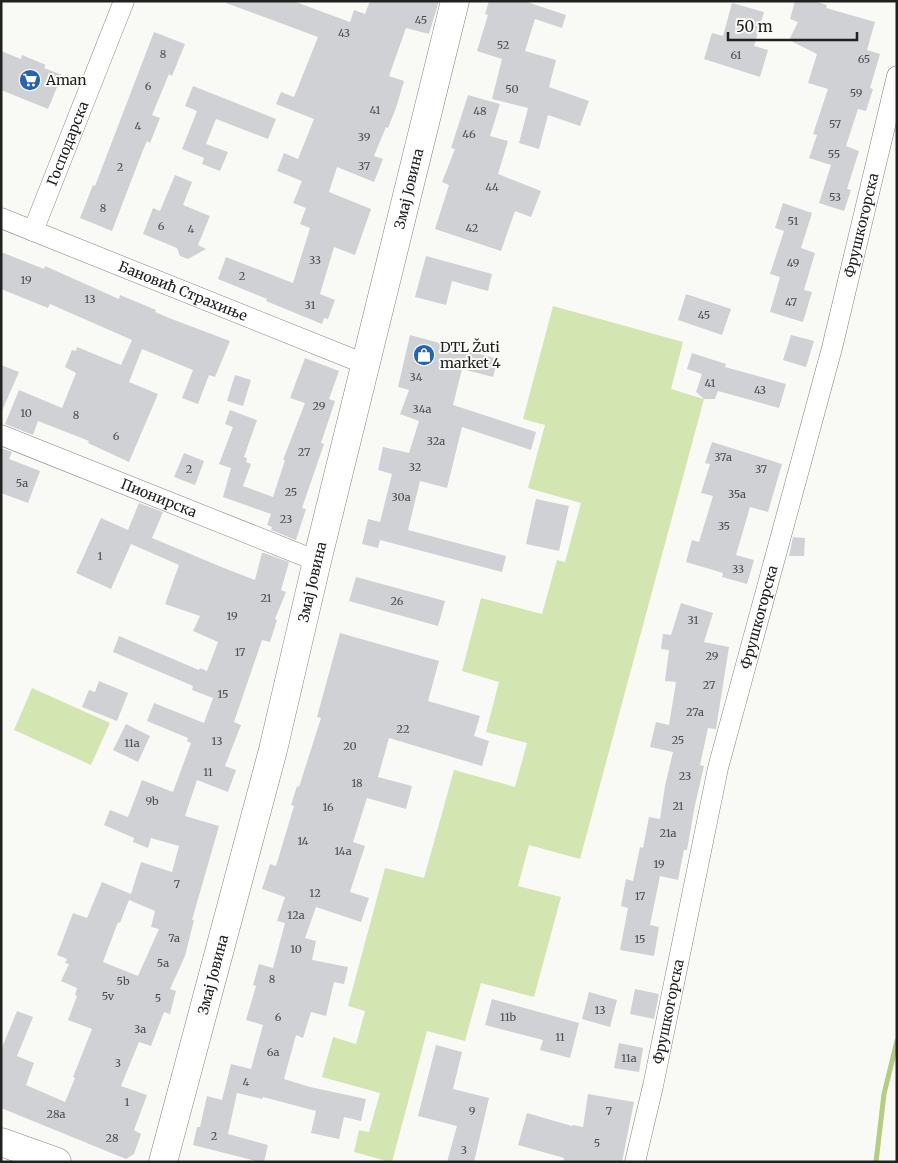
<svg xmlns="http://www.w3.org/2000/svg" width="898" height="1163" viewBox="0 0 898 1163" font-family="Merriweather,serif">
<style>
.green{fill:#d3e5b1}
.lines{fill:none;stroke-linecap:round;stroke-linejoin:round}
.stream{stroke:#b4cd7e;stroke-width:5}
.building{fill:#cfd1d5;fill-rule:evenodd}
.street-casing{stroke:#838481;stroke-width:21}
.secondary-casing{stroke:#838481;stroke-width:29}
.street{stroke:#fff;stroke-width:20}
.secondary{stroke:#fff;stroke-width:28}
.labels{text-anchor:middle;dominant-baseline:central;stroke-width:4;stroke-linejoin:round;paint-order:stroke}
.number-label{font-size:11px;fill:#4c4d4d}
.poi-label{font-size:14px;fill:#212120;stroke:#f9faf6;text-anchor:start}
.street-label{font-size:14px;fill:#212120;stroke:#f9faf6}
</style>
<rect width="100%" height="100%" fill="#f9faf6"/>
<path class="green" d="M553,306L683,342L671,389L704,399L580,859L529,845L518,886L561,897L534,997L481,983L465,1041L427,1031L392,1162H390L354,1152L359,1130L369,1132L380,1093L322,1077L333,1037L356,1044L365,1011L348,1006L385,868L424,878L454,770L515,787L527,743L486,732L499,682L462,671L481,598L542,614L557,560L565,562L581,503L528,488L545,425L523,419Z
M32,688L110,723L91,765L14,730Z"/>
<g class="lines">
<path class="stream" d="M876,1162L884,1094L897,1041"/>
</g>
<path class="building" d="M226,1H293L350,22L354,10L365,14L370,1H439L429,34L406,28L389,76L404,81L396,108L388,128L386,127L374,156L383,159L374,182L337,167L329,192L371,209L355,255L334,247L320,294L335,300L328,319L324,318L322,324L266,301L267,299L218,279L226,257L293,283L310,228L300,224L306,208L293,203L302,181L277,171L284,153L298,159L314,119L276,104L281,92L294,97L318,37L226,3Z
M489,1H524L566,15L562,28L535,19L525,51L556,60L549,87L589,101L580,126L548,115L539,149L519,143L528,108L492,99L502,59L477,51L488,15L485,14Z
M795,1H814L827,5L826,8L875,22L867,50L880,54L870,88L873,89L866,111L858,109L846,146L859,151L847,189L851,190L844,211L819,203L831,165L809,158L817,135L813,134L828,89L808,83L817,54L789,40L798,22L790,19Z
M732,3L764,12L754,46L768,50L760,77L704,59L712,33L723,36Z
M154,32L185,44L172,76L169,74L152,115L160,118L150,143L147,141L143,150L112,231L80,218L93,185L95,186Z
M1,51L21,59L22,55L46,65L44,68L62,75L48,109L1,90Z
M193,86L276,119L268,139L216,119L206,144L228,152L220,171L202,164L204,158L182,149L197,111L185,106Z
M468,95L500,104L490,136L508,141L498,174L541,191L531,217L515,211L501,251L435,229L449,185L442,182L455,149L451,148Z
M175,175L192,182L183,205L210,216L198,245L206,249L188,259L180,256L177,248L143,234L153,208L160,211Z
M783,203L812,213L801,248L815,253L804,290L812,292L803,322L770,312L780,277L770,274L784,231L775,228Z
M1,252L44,269L45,266L119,299L120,295L156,310L155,312L169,318L230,341L215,377L209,375L198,404L182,398L193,370L142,349L129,382L158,394L129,462L88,443L89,441L38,421L33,435L5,424L19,390L62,408L76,373L65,367L72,350L76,351L77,347L121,365L132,340L50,304L48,308L1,289Z
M426,256L492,274L488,291L452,281L446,305L415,297Z
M686,294L731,309L722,335L678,320Z
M410,335L498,359L493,377L462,369L453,405L536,432L531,450L462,427L447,488L420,481L408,530L506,556L502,572L380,540L378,548L362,544L368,519L380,522L392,474L378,470L383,447L409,453L419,421L400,414L409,390L398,387Z
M791,335L814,341L806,367L783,360Z
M692,353L726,364L725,367L786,384L779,408L718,391L715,399H704L696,392L702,374L687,369Z
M305,358L339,371L329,399L335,401L321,443L324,444L302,508L306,509L296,540L271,530L272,527L267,525L271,514L223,497L231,468L219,464L233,427L225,424L230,410L257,420L244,457L247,458L246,462L251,464L243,486L273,497L285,460H283L305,403L290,398Z
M1,365L19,372L1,413Z
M235,375L251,380L243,406L227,401Z
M712,442L782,464L768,512L750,507L736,555L754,560L747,584L722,577L723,573L686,562L692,540L699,542L713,496L701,493L710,464L705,463Z
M1,448L12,452L9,459L40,471L28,503L1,493Z
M184,453L204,461L195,485L174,477Z
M536,499L569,506L559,551L526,544Z
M139,503L163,512L152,538L224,568L255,580L262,553H264L289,562L281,590L286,592L275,619L277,620L270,642L262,640L234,722L241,725L225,766L236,770L228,792L197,780L185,816L219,826L192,920H194L185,956L170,989L176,991L170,1014L164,1012L151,1046L139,1042L121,1086L147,1095L134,1130L141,1134L134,1154L126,1159L1,1108V1050L17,1011L33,1017L17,1056L34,1063L26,1085L65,1102L75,1078L73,1077L92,1029L68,1020L77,996L75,995L77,988L61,981L69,964L65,963L67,959L57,955L73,913L87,918L102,882L131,894L141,862L172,872L179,846L151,838L148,848L133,842L134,838L104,825L110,810L128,817L142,780L173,792L191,743L187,741L188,738L147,721L154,703L204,723L213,698L192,690L193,686L113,652L119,636L199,670L200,668L207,671L218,642L193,631L200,616L165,604L179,565L131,544L111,589L76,573L101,518L128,530ZM129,900L155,911L151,927L159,929L138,976L103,962L118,922L120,923Z
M793,537L805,538L804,556H789Z
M356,577L445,601L438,626L349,601Z
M681,603L713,613L704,642L729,647L716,729L708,728L700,765L704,766L695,805L687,850H684L678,880L660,876L650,925L659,927L654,956L620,950L628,908L621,906L626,879L633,881L640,847L643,848L649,817L660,819L665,786L673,752L650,747L656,722L669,725L676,682L665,681L669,650L661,649L663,634L671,635Z
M340,633L439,661L428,701L480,716L474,736L489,741L482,766L389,738L378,777L412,786L406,809L367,798L353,842L365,846L350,892L369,898L361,922L316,907L305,938L316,941L312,960L348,967L344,984L334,982L326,1016L311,1012L303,1038L296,1035L284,1079L310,1087L366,1099L361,1121L344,1117L339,1139L311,1133L316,1111L263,1097L262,1099L237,1093L228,1134L268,1145L264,1162H260L193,1145L197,1127H200L207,1096L222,1100L231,1064L251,1069L263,1025L246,1020L256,986L253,985L259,964L273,968L285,923L277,921L285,897L262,889L270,864L276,866L294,806L291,805L297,786L299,787L321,718L317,717Z
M99,681L128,693L117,721L82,707L89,690L95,692Z
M126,724L150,736L138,762L113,750Z
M635,989L659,994L654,1019L630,1014Z
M589,992L617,1000L610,1027L582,1019Z
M492,999L579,1023L570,1058L540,1050L543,1040L485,1025Z
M619,1043L643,1048L639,1072L614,1068Z
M436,1045L462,1052L453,1089L489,1098L474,1162H447L457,1126L418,1116Z
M588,1094L634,1102L622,1162H563L564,1158L518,1145L527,1113L572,1126L573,1125L583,1127Z"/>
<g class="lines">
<g class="street-casing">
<g id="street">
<path id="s1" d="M1,218L365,364"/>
<path id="s2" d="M33,231L124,1"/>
<path id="s3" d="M1,435L317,561"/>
<path id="s4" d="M635,1162L653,1086L718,768L832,348L897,76"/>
</g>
</g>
<g class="secondary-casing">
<g id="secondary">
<path d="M1,1142L57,1162"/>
<path id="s5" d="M163,1162L273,750L317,561L455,1"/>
</g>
</g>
<use href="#street" class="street"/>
<use href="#secondary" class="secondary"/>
</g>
<defs>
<g id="supermarket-disc" transform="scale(1.125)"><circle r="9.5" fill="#2564b5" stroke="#f9faf6"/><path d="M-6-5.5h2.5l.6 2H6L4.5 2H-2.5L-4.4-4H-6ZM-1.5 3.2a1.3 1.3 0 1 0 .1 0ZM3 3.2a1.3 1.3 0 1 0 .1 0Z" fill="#fff"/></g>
<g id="shop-disc" transform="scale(1.125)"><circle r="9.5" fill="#2564b5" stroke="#f9faf6"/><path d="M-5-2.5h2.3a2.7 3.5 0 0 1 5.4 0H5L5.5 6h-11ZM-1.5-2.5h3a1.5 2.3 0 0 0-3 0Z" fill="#fff"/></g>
</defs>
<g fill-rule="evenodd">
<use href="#supermarket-disc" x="30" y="80"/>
<use href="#shop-disc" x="424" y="355"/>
</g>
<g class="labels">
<g class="number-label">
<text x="421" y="20">45</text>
<text x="344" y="33">43</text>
<text x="503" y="45">52</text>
<text x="163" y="54">8</text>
<text x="736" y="55">61</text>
<text x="864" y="59">65</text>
<text x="148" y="86">6</text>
<text x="512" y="89">50</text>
<text x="856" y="93">59</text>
<text x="375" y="110">41</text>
<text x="480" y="111">48</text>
<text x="835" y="124">57</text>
<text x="138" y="126">4</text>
<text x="469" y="134">46</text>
<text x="364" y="137">39</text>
<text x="834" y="154">55</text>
<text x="364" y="166">37</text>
<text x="120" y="167">2</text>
<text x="492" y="187">44</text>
<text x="835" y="197">53</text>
<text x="103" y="208">8</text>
<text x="793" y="221">51</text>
<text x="161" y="226">6</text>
<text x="472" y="228">42</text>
<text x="191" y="229">4</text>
<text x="315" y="260">33</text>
<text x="793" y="263">49</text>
<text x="242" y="276">2</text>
<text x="26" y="280">19</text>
<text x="90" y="299">13</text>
<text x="791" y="302">47</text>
<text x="310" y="305">31</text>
<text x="704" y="315">45</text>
<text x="416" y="377">34</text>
<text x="710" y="383">41</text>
<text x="760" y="390">43</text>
<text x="319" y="406">29</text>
<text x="422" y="409">34a</text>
<text x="26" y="413">10</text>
<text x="76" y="415">8</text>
<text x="116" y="436">6</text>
<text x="436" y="441">32a</text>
<text x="304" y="452">27</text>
<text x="723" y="457">37a</text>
<text x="415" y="467">32</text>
<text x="189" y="469">2</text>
<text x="761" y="469">37</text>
<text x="22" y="483">5a</text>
<text x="291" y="492">25</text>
<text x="737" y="494">35a</text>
<text x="401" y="497">30a</text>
<text x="286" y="519">23</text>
<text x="724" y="526">35</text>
<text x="100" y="556">1</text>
<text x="738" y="569">33</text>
<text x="266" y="598">21</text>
<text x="397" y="601">26</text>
<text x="232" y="616">19</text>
<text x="693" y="620">31</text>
<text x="240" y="652">17</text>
<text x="712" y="656">29</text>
<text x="709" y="685">27</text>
<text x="223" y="694">15</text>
<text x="695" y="712">27a</text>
<text x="403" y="729">22</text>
<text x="678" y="740">25</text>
<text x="217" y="741">13</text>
<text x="132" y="743">11a</text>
<text x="350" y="746">20</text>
<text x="208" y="772">11</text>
<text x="685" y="776">23</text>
<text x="357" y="783">18</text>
<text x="152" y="801">9b</text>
<text x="678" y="806">21</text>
<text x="328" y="807">16</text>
<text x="668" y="833">21a</text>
<text x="303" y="841">14</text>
<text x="343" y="851">14a</text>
<text x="659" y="864">19</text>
<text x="177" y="884">7</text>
<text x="315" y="893">12</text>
<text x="640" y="896">17</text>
<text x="296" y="915">12a</text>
<text x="174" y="938">7a</text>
<text x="640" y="939">15</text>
<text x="296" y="949">10</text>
<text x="163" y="963">5a</text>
<text x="272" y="979">8</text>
<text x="123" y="981">5b</text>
<text x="108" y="996">5v</text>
<text x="158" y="998">5</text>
<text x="600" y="1010">13</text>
<text x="278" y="1017">6</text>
<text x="508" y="1017">11b</text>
<text x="140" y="1029">3a</text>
<text x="560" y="1037">11</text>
<text x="273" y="1052">6a</text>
<text x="629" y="1058">11a</text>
<text x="118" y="1063">3</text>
<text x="246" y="1082">4</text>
<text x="127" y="1102">1</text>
<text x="472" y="1111">9</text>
<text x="609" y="1111">7</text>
<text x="56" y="1114">28a</text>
<text x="214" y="1136">2</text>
<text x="112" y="1138">28</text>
<text x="597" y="1143">5</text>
<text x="464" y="1150">3</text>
</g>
<g class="poi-label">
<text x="46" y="80">Aman</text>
<text x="440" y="347">DTL Žuti<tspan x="440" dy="16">market 4</tspan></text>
</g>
<g class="street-label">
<text stroke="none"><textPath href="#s2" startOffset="94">Господарска</textPath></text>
<text stroke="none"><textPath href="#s5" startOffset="1004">Змај Јовина</textPath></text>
<text stroke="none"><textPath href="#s4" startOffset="964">Фрушкогорска</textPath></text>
<text stroke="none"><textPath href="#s1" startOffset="196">Бановић Страхиње</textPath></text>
<text stroke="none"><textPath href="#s3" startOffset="170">Пионирска</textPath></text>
<text stroke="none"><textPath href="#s5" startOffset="599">Змај Јовина</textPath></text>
<text stroke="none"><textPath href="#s4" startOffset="559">Фрушкогорска</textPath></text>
<text stroke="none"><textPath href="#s5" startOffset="194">Змај Јовина</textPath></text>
<text stroke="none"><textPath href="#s4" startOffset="154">Фрушкогорска</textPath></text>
</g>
</g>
<rect width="898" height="1163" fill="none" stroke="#212120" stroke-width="5"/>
<path d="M728 32v8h129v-8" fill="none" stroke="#212120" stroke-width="2.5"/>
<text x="736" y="32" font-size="15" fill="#212120" stroke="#f9faf6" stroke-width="4" paint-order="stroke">50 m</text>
</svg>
